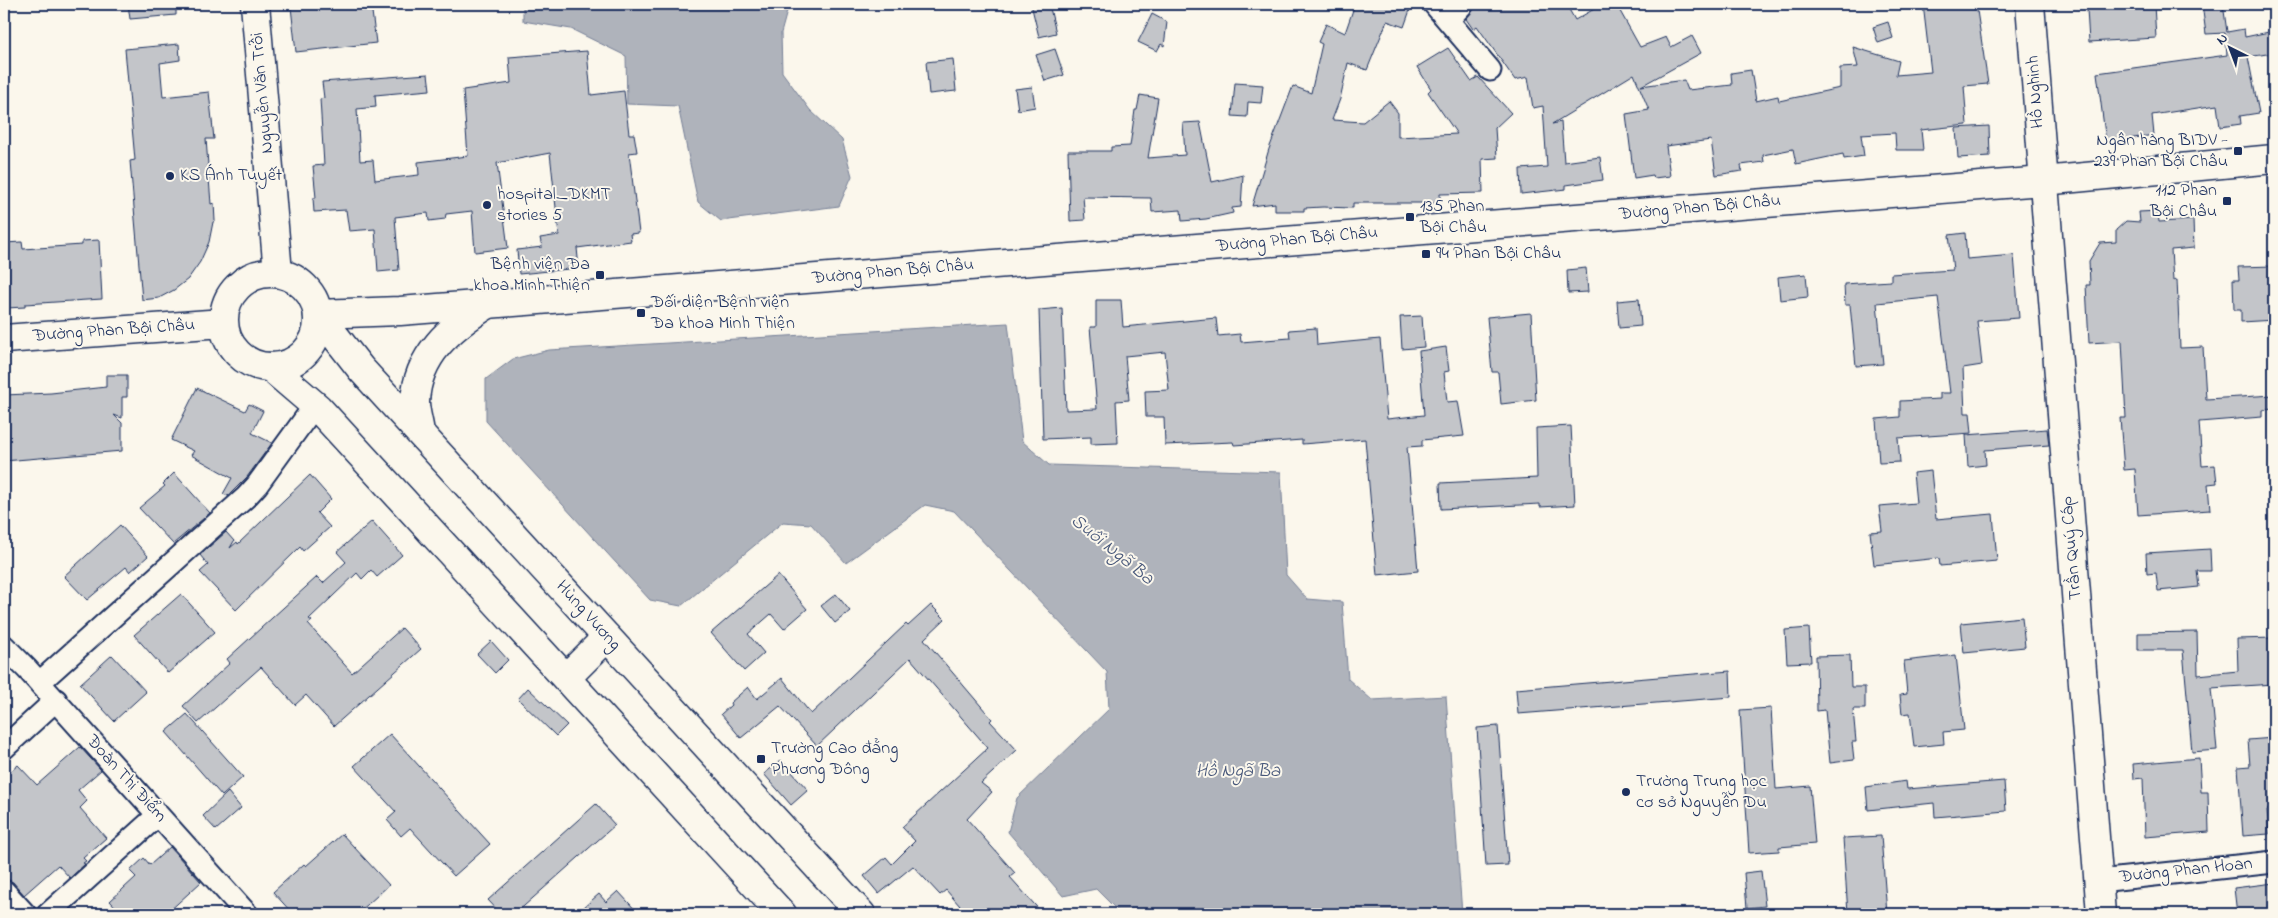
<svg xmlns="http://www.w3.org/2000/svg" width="2278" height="918" viewBox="0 0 2278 918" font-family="'Indie Flower',sans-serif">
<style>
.water{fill:#afb3bb;stroke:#747e96}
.building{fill:#c3c5c9;stroke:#1b2f5e}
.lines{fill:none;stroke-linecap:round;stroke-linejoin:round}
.street-casing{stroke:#1b2f5e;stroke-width:25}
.secondary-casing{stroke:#1b2f5e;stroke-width:31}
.primary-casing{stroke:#1b2f5e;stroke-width:31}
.street{stroke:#fbf7ec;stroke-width:21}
.secondary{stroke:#fbf7ec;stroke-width:28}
.primary{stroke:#fbf7ec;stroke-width:28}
.poi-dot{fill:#1b2f5e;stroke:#fbf7ec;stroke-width:2}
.labels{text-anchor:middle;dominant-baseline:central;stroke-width:4;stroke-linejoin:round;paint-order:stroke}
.street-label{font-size:18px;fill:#1b2f5e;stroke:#fbf7ec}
.poi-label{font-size:18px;fill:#1b2f5e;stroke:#fbf7ec;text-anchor:start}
.water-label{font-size:19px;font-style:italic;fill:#47577a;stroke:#fbf7ec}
</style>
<rect width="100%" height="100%" fill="#fbf7ec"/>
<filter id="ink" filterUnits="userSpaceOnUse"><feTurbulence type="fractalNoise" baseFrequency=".02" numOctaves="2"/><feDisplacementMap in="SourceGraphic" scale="10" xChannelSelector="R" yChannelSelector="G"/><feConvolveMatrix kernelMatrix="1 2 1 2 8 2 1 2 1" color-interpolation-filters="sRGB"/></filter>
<g filter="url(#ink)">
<path class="water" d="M523,4H789L781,33L782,72L810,110L842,140L852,176L839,206L721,221L698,202L678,106L627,104L626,56L571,29L523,21Z
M1008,323L1022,441L1049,465L1281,472L1286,575L1307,599L1342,602L1348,679L1372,700L1446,696L1462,914H1121L1096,889L1063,896L1008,832L1017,798L1109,709L1107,672L954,511L925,505L846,563L811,524L783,522L681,606L650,600L486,421V379L513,359L549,350Z"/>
<path class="building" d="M128,4H176V15L130,19Z
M298,4H371L376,43L296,52L291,7H298Z
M1031,4H1049L1056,33L1039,37Z
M1355,4H1391L1410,10L1404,27L1387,21L1367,70L1348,63L1340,99L1332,120L1363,122L1389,101L1398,113V137L1457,134L1428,92L1431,89L1417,67L1448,48L1471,81L1478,77L1511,113L1495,128L1497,158L1482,159L1483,193L1440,194V203H1353V208L1323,207L1304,208V211H1275V203L1252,206L1269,149L1293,86L1311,93L1322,44L1318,42L1326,24L1345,33Z
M1475,4H1566L1575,20L1603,4H1616L1640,47L1666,37L1671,47L1692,36L1701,53L1641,86L1684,80L1688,90L1732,85L1731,73L1751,70L1756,101L1778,96L1779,101L1840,88V68L1858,67L1853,47L1899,61L1896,75L1931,72L1923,4H1976L1988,84L1964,86L1967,125L1921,130L1923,150H1896L1895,133L1861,135L1864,156L1844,159L1843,154L1796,164L1793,149L1763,155L1764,162L1741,165L1742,171L1716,175L1711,140L1666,146L1670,176L1654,178L1653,175L1634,178L1626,114L1649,110L1634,74L1552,124L1561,122L1564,162L1600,157L1603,180L1566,185V189L1521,194L1520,169L1547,167L1543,106L1533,108L1528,77L1515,80L1477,26L1473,29L1466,19L1472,12Z
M2202,4H2223L2227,32L2244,29L2245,37L2269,32L2273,53L2248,57L2259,113L2240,116L2241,124L2220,127L2217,105L2152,115L2154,135L2106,142L2097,73L2227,55L2225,33L2206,34Z
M2154,5L2156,38L2089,42L2087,9Z
M1152,14L1167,22L1164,46L1161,44L1157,51L1138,42Z
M1888,22L1893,38L1878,43L1873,27Z
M179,44L180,60L160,63L163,97L209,92L214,139H206L211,204L214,203L215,221L213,222L209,242L200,262L188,279L174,290L159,298L142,300L130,161L135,160L125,49Z
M1055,49L1064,75L1045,81L1036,55Z
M587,51L591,95L624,91L629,134H634L637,152L629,153L639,233L630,234L631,241L577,248L579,268L519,274L517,250L542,247L540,238L559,235L550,153L497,163L508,248L475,252L472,211L446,214L445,219L429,221L428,213L395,217L399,270L378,272L375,229L349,231L346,210L314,212L313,198H316L313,166L324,165L320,99L324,98L322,82L428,74L430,90L375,95L376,107L357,109L360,161L373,160L375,180L419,175L418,162L468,156L463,90L511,83L509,57Z
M953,59L956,91L929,94L926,62Z
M1235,83L1263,85L1261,103L1248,102L1247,117L1232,116Z
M1032,87L1035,107L1018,110L1015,89Z
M1140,95L1158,98L1148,158L1185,155L1183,123L1200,122L1212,182L1243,175L1241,207L1232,208L1233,213L1206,219L1182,221L1181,210L1152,212L1151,198L1083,197L1085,220L1070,221L1068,151H1111V147L1130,146L1135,110H1137Z
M1989,126L1990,156L1958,158L1956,128Z
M2158,211L2159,222L2193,220L2194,248L2171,250L2173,281L2177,280L2180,348L2203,347L2206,399L2274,395V409L2262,410V417L2199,422L2202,466L2215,465L2217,483L2208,484L2210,510L2138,515L2135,469L2124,470L2120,418H2126L2122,341L2089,343L2086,285H2090L2089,261L2100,243L2116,242V230L2126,221L2140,222L2139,212Z
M1965,233L1967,259L2014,255L2019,318L1977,321L1982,365L1963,368L1965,413H1970L1972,433L1898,438L1900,462L1879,463L1876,419L1900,417V401L1940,399V393H1950L1938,297L1877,303L1883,364L1856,366L1850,305H1845L1844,284L1891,281V274L1953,270L1949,235Z
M99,240L102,299L25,304V307L6,308L4,243L22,242L23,249L82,245V241Z
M2274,266V320L2241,322V310H2234L2233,280H2239L2238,267Z
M1586,268L1588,292L1568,293L1567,270Z
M1806,274L1808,297L1780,300L1778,277Z
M1639,299L1641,326L1619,328L1617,301Z
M1096,300H1121L1123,327L1216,318L1218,336L1240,334L1241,342L1290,338L1289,330L1316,328L1317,345L1380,339L1387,419L1424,415L1419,351L1446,347L1449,371L1444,372L1447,402L1458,401L1464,436L1422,440V446L1407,447L1418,571L1377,575L1365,439L1302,444V440L1234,445L1233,442L1165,445L1164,417H1146L1145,391L1169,390L1165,352L1125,356L1129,400L1116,401L1118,443L1091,444V437L1043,439L1039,310L1062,308L1066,410L1097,409L1090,327H1096Z
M1531,313L1536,400L1501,404L1498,372H1492L1487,317Z
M1422,316L1424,347L1402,349L1400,317Z
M106,375H127V397H122V418L114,415L122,423V451L4,461V395L51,393L106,387Z
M197,388L245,411L249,404L263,411L252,433L272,443L247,477L228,496L223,494L232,478L191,455L194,451L171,440Z
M1571,426L1575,505L1540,507V504L1441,509L1440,483L1537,478L1536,428Z
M2047,429L2049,445L1985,450L1986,465L1968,467L1966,435Z
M1931,471L1936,519L1993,514L1997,561L1940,566L1939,558L1874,565L1870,532L1882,531L1879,506L1916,503L1913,473Z
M174,473L210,513L173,544L139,508L165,486L163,484Z
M310,475L331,499L317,513L330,527L303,551L300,547L236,610L200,572L208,565L200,555L226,532L234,541L230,548L237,542L238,544Z
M372,521L402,555L377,577L371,570L362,579L357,573L309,619L312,621L308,624L352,673L402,628L421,649L334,726L306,695L295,705L261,667L198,723L183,706L230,663L227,659L317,577L323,583L346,562L337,552Z
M120,525L148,556L130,572L126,567L87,600L64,576Z
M2210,549L2211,571H2197L2199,587L2158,591L2156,573L2147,574L2146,553Z
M778,575L807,609L784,629L771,614L748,634L764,653L744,671L711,633Z
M181,594L215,632L168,673L134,635Z
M836,594L850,611L835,623L821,606Z
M931,605L945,619L924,639L992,719L990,721L1017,750L981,783L992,792L967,819L1015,873L1010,877L1043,914H967L946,890L940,895L913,866L879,894L864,876L886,857L892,864L915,841L902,827L988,748L910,658L817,746L780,706L741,738L721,714L731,705L730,703L748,687L757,699L782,678L811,714L906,624L908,626Z
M2022,617L2025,647L1964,653L1961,623Z
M1809,628L1811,662L1787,663L1785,630Z
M2197,632L2198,675L2238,671L2237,639L2274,638V684L2211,688L2217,750L2192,752L2183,650H2138V633Z
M491,641L508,660L495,673L477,654Z
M112,655L146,692L114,721L80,684Z
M1850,655L1851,687H1865V709H1853L1856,742H1852L1854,760L1830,763L1825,710L1817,711L1816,656Z
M1956,655L1964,730L1943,732L1944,744L1914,747L1910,713L1902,714L1900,695L1907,694L1904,661Z
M1730,671L1731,697L1518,714L1516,689Z
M528,688L567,725L556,736L518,699Z
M1771,708L1776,789L1810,786L1815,844L1779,847V851L1749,853L1740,710Z
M187,714L243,777L222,796L166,732Z
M1498,726L1508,865L1486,866L1477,728Z
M390,734L490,844L454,876L410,828L401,836L387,820L396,812L354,766Z
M2274,738V809L2267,810L2269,834L2243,836L2238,767L2250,766L2248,740Z
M80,747L101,770L78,790L87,801L80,808L106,838L83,858L86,861L83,863L85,864L70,878L58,865L24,895L13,882L4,879V777L18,765L37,785Z
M2199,758L2201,792H2208L2209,832L2145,837L2143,778L2134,779L2133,764Z
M781,760L808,790L791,805L764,774Z
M1906,781L1907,789L2004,781L2006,811L1935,817L1934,803L1868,810L1866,787Z
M228,792L241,808L216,830L203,816Z
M596,804L615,825L515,914H501L488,900Z
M342,834L389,885L357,914H293L273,892L304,864L306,866Z
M1881,836L1887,914H1848L1843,838Z
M170,847L201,882L166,914H122L110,901L136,877L130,871L144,858L150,865Z
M1761,871L1765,906L1747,908L1744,873Z
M2274,883V914H2237L2234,888Z
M618,891L639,914H576L599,894L606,902Z"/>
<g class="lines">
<g class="street-casing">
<path id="street" d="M1434,4L1490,70
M1448,20L1463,4
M4,646L27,669L247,914
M40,682L246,497L257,485L315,405
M4,748L56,700
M2099,881L2274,862
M4,891L25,914
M48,914L158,815"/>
</g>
<g class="secondary-casing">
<path id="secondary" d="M255,4L278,273
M2030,4L2101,914
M318,314L361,369L861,914
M270,367L318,408L782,914
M420,433C419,423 415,412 415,402C417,355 451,327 488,304
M566,678L607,637"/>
</g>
<g class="primary-casing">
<path id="primary" d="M224 320a47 47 0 1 1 94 0a47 47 0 1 1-94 0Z
M318,314L400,311L2043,181L2274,159
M4,339L223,323"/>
</g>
<use href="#street" class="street"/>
<use href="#secondary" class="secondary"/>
<use href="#primary" class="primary"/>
</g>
</g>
<g class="poi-dot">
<rect x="2233" y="146" width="10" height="10" rx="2.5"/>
<circle cx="170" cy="176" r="5"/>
<rect x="2222" y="196" width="10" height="10" rx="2.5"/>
<circle cx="487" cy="205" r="5"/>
<rect x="1405" y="212" width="10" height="10" rx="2.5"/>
<rect x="1421" y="249" width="10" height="10" rx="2.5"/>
<rect x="595" y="270" width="10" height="10" rx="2.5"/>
<rect x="636" y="308" width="10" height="10" rx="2.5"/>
<rect x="756" y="754" width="10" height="10" rx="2.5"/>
<circle cx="1626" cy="792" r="5"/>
</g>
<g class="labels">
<g class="street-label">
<text transform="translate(2036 92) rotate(-94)">Hồ Nghinh</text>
<text transform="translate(263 93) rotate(-95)">Nguyễn Văn Trỗi</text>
<text transform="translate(1700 208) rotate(-5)">Đường Phan Bội Châu</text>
<text transform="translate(1297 240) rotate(-5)">Đường Phan Bội Châu</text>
<text transform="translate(893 272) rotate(-5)">Đường Phan Bội Châu</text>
<text transform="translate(114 331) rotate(-4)">Đường Phan Bội Châu</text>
<text transform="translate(2072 548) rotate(-95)">Trần Quý Cáp</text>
<text transform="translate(588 616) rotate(48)">Hùng Vương</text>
<text transform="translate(126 779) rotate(48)">Đoàn Thị Điểm</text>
<text transform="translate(2186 871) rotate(-6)">Đường Phan Hoan</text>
</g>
<g class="poi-label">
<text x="2228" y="141" text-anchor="end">Ngân hàng BIDV -<tspan x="2228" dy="21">239 Phan Bội Châu</tspan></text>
<text x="180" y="176">KS Ánh Tuyết</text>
<text x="2217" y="191" text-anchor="end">112 Phan<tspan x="2217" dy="21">Bội Châu</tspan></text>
<text x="497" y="195">hospital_DKMT<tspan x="497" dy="21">stories 5</tspan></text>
<text x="1420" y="207">135 Phan<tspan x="1420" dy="21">Bội Châu</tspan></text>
<text x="1436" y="254">94 Phan Bội Châu</text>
<text x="590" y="265" text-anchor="end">Bệnh viện Đa<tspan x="590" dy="21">khoa Minh Thiện</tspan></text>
<text x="651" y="303">Đối diện Bệnh viện<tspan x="651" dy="21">Đa khoa Minh Thiện</tspan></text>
<text x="771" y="749">Trường Cao đẳng<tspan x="771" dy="21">Phương Đông</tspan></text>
<text x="1636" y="782">Trường Trung học<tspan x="1636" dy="21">cơ sở Nguyễn Du</tspan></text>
</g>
<g class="water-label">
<text transform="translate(1112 550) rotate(39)">Suối Ngã Ba</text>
<text x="1238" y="771">Hồ Ngã Ba</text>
</g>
</g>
<rect width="2278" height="918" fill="none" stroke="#fbf7ec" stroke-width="20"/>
<rect x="10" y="10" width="2258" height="898" fill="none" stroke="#1b2f5e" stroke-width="2" filter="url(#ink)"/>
<g transform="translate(2230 48) rotate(318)" stroke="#fbf7ec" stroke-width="4" paint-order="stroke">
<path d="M0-4L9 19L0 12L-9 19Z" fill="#1b2f5e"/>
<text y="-8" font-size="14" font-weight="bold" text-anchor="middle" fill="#1b2f5e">N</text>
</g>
</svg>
